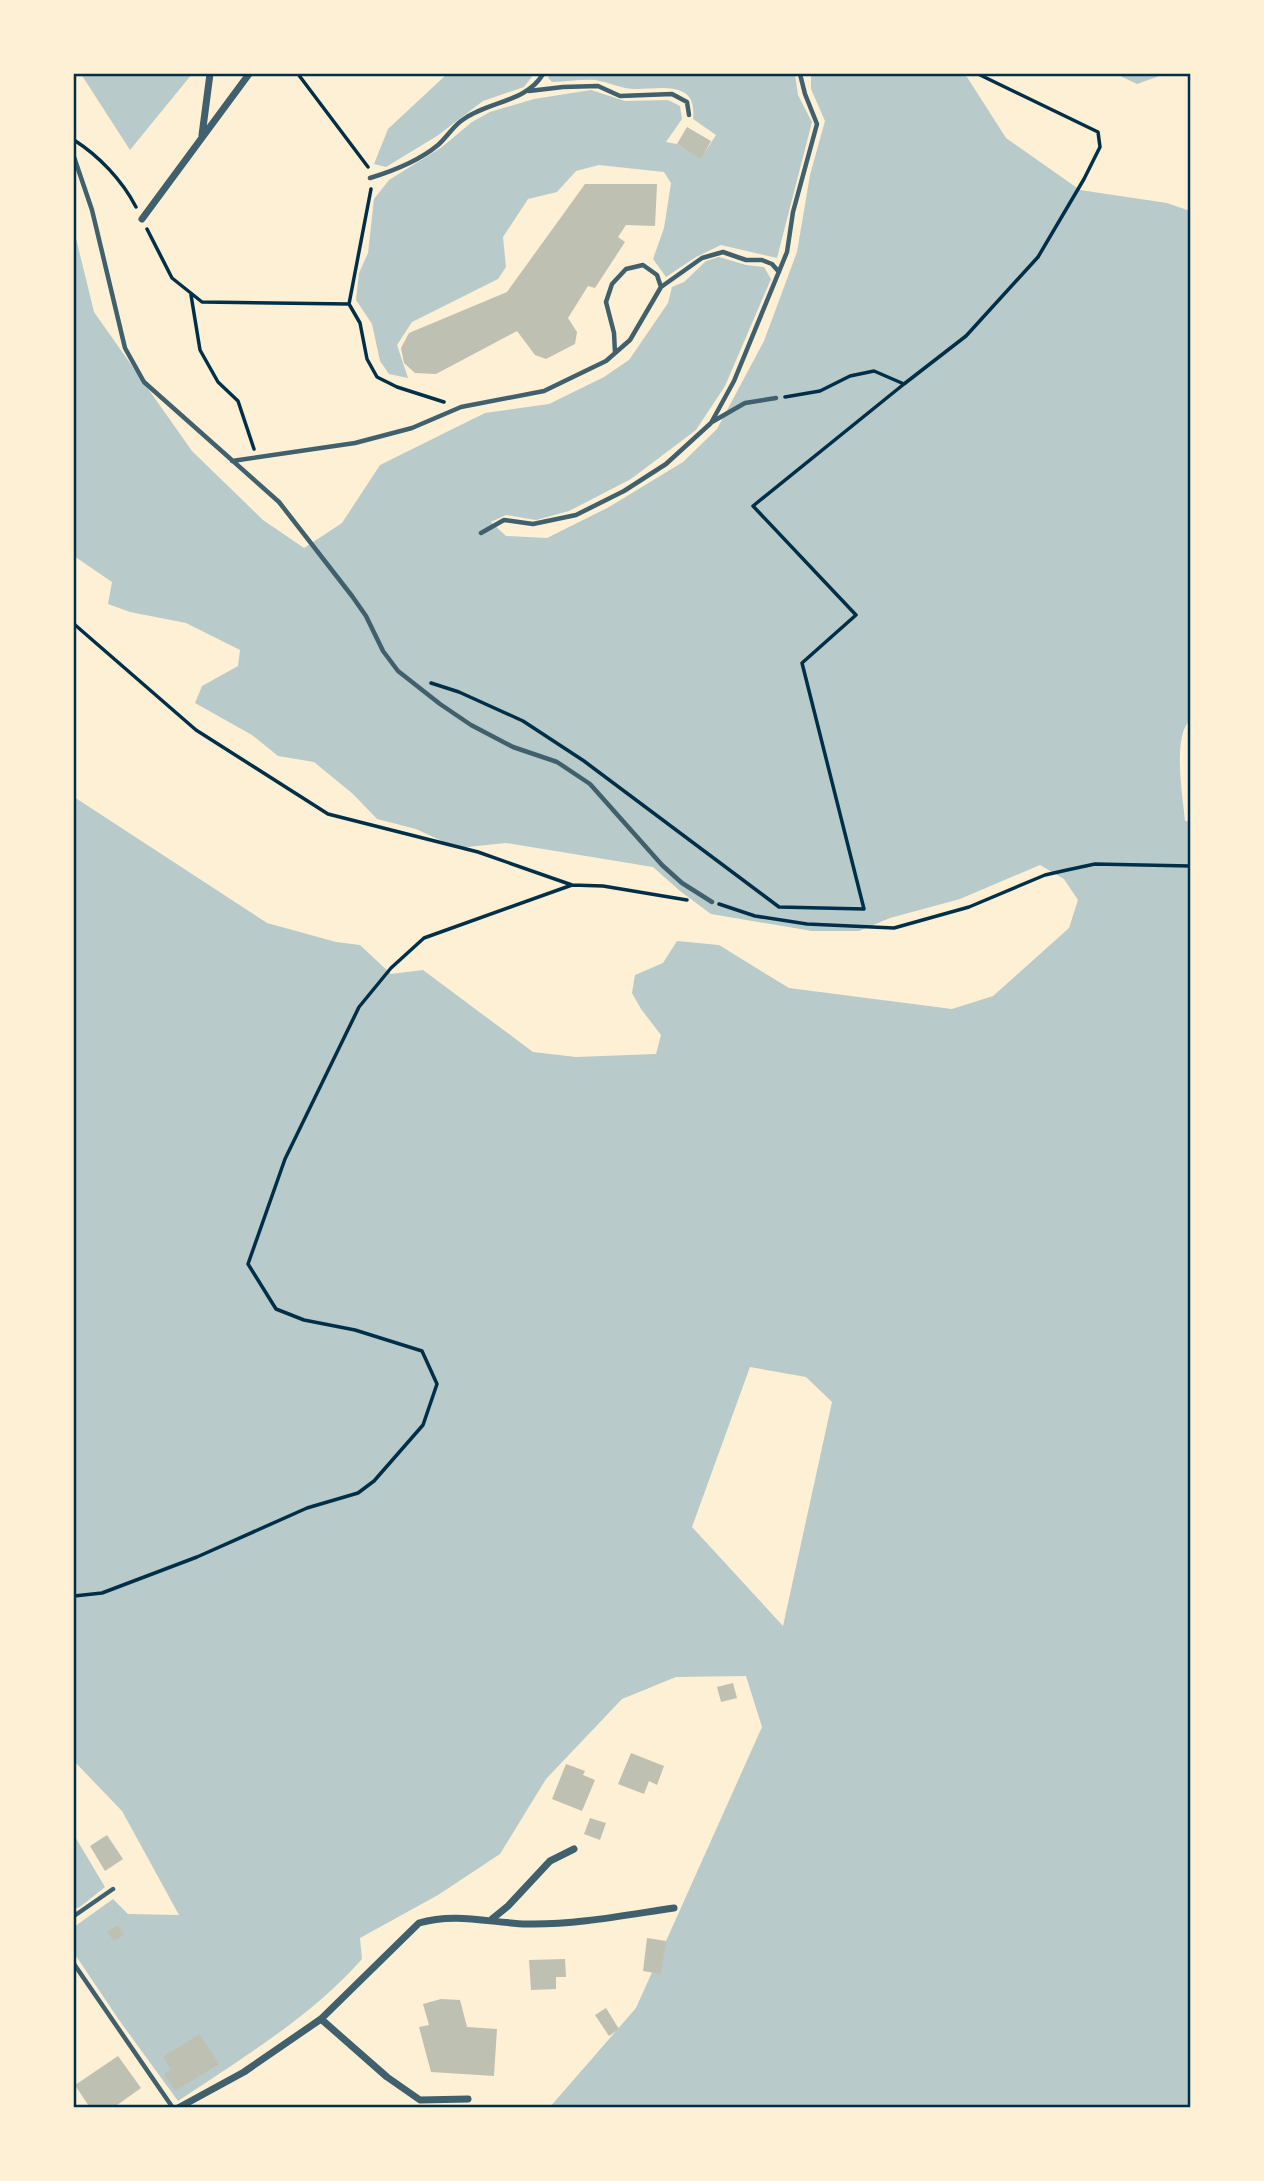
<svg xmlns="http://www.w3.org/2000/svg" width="1264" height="2181" viewBox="0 0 1264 2181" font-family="Inter,sans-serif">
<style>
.green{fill:#b9caca;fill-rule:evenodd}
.building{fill:#bec0b2}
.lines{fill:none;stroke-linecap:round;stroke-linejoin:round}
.path{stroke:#003049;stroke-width:3.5}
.service{stroke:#3f606c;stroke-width:4.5}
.minor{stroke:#3f606c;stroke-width:7}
.neatline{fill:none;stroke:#003049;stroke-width:2.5}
</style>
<rect width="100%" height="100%" fill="#fdf0d5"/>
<path class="green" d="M81,74H192L130,150Z
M447,74H534L524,87L483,101L437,136L386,167L374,164L388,129Z
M551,74H795L798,95L812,122L777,258L721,245L696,257L666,277L653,259L664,228L671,183L664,172L599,165L576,171L557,192L528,199L503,237L506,267L498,279L412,322L397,345L408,378L389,374L380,361L372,324L356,300L359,273L368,253L374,199L389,180L442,147L472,122L490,112L534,99L591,90L625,101L668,100L680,106L682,119L666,142L677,144L701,158L716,135L693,119C698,78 657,90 633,89C620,88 608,82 595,80C582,79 566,82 552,82L548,78Z
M811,74H962L967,77L1006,138L1080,190L1167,203L1190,211V720C1172,737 1183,797 1185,821H1190V2107H550L636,2008L762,1727L746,1676L676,1677L622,1699L546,1779L500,1854L438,1895L360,1938L362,1959C311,2017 242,2058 178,2101L119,2020L74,1953V1927L113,1899L128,1914L179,1915L122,1811L74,1761V797L267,923L336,942L360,945L391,974L423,970L533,1052L576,1057L656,1054L661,1035L641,1009L632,993L635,975L663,963L677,941L719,945L789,988L952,1009L993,996L1069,928L1078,900L1064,879L1040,865L960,899L890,918L859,931H812L711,914L680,891L653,867L506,843L457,848L416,829L377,819L353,794L314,762L278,756L252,735L195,703L202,686L238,666L240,650L186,623L130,612L108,604L112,582L74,556V230L94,312L192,451L263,520L304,548L342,523L380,465L485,413L549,404L604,377L629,360L668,303L672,287L684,282L706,261L719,257L746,265L764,267L771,279L725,386L696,430L631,479L569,511L536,520L506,515L491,522L506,536L547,538L609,507L683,462L717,429L764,341L797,252L810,175L825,121L811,89ZM750,1367L806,1377L832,1402L783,1626L692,1527Z
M1116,74H1165L1137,84Z
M74,1835L105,1887L80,1907L74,1909Z"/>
<path class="building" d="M687,127L711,141L701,159L677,144Z
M585,184H657L655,226L626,225L618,237L625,242L595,288L588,286L568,318L577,332L575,344L546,359L535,355L517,331L436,374L415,373L404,363L401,348L409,333L507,292Z
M733,1683L737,1698L721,1702L717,1687Z
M631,1753L664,1766L657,1785L649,1781L644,1794L618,1784Z
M566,1764L585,1771L583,1775L595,1780L582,1811L552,1799Z
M590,1818L606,1823L600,1840L584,1834Z
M107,1835L123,1859L105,1871L90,1846Z
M118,1925L124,1935L114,1941L107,1932Z
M647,1938L666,1941L661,1974L643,1971Z
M565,1959L566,1977H556V1989L531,1990L529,1960Z
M441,1999L460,2000L467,2027L497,2029L494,2076L431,2072L419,2027L429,2025L423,2004Z
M606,2008L619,2029L609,2036L595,2015Z
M200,2034L219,2064L175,2091L164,2074L171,2070L163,2057Z
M118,2056L141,2088L113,2108H90L75,2085Z"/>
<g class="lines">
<path class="path" d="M298,74L368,167
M74,140C99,156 122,180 136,207
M371,189L349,304L360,323L367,359L377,377L397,387L444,402
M147,229L172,278L202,302L349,304
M191,295L200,350L218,382L238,401L254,449
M785,397L820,391L850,376L874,371L904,384L966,336L1038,257L1084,179L1100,147L1098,132L978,74
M74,624L196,730L328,814L478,852L572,885L603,886L687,900
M431,683L459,692L523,721L584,761L779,907L864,909L802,663L856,615L753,506L904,384
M719,904L755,916L807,924L894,928L969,907L1045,875L1067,870L1095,864L1190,866
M74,1596L102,1593L197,1557L307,1508L358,1493L374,1481L423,1425L437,1384L422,1351L355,1330L304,1320L276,1309L248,1264L285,1159L359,1007L391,968L424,938L572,885"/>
<path class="service" d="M529,91L563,87L598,86L620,96L672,94L687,102L689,115
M74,157L92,210L125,348L144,382L279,502L352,596L366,616L383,651L398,671L440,704L471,725L513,747L557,762L590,784L662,865L682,883L712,902
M370,178C393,171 420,160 438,145C446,138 452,128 461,121C487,101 526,103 543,74
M615,353L614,333L606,302L612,284L626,269L643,265L657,275L661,287
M712,422L745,403L776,398
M232,461L355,443L412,428L461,407L544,391L606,361L630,340L661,287L702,258L723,252L746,260H762L772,264L779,272
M481,533L504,520L533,524L576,515L624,491L666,464L711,423L734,381L787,252L793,212L817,124L805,94L800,74
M74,1916L113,1889
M74,1964L173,2108"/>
<path class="minor" d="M202,135L210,74
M142,219L249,74
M492,1919L508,1906L550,1861L574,1849
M321,2019L387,2077L420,2100L468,2099
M178,2108L244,2072L321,2019L419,1923C455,1912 491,1923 527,1924C576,1925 626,1915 674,1908"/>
</g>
<rect width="1264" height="2181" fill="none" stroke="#fdf0d5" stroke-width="150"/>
<rect x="75" y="75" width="1114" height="2031" class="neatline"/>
</svg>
